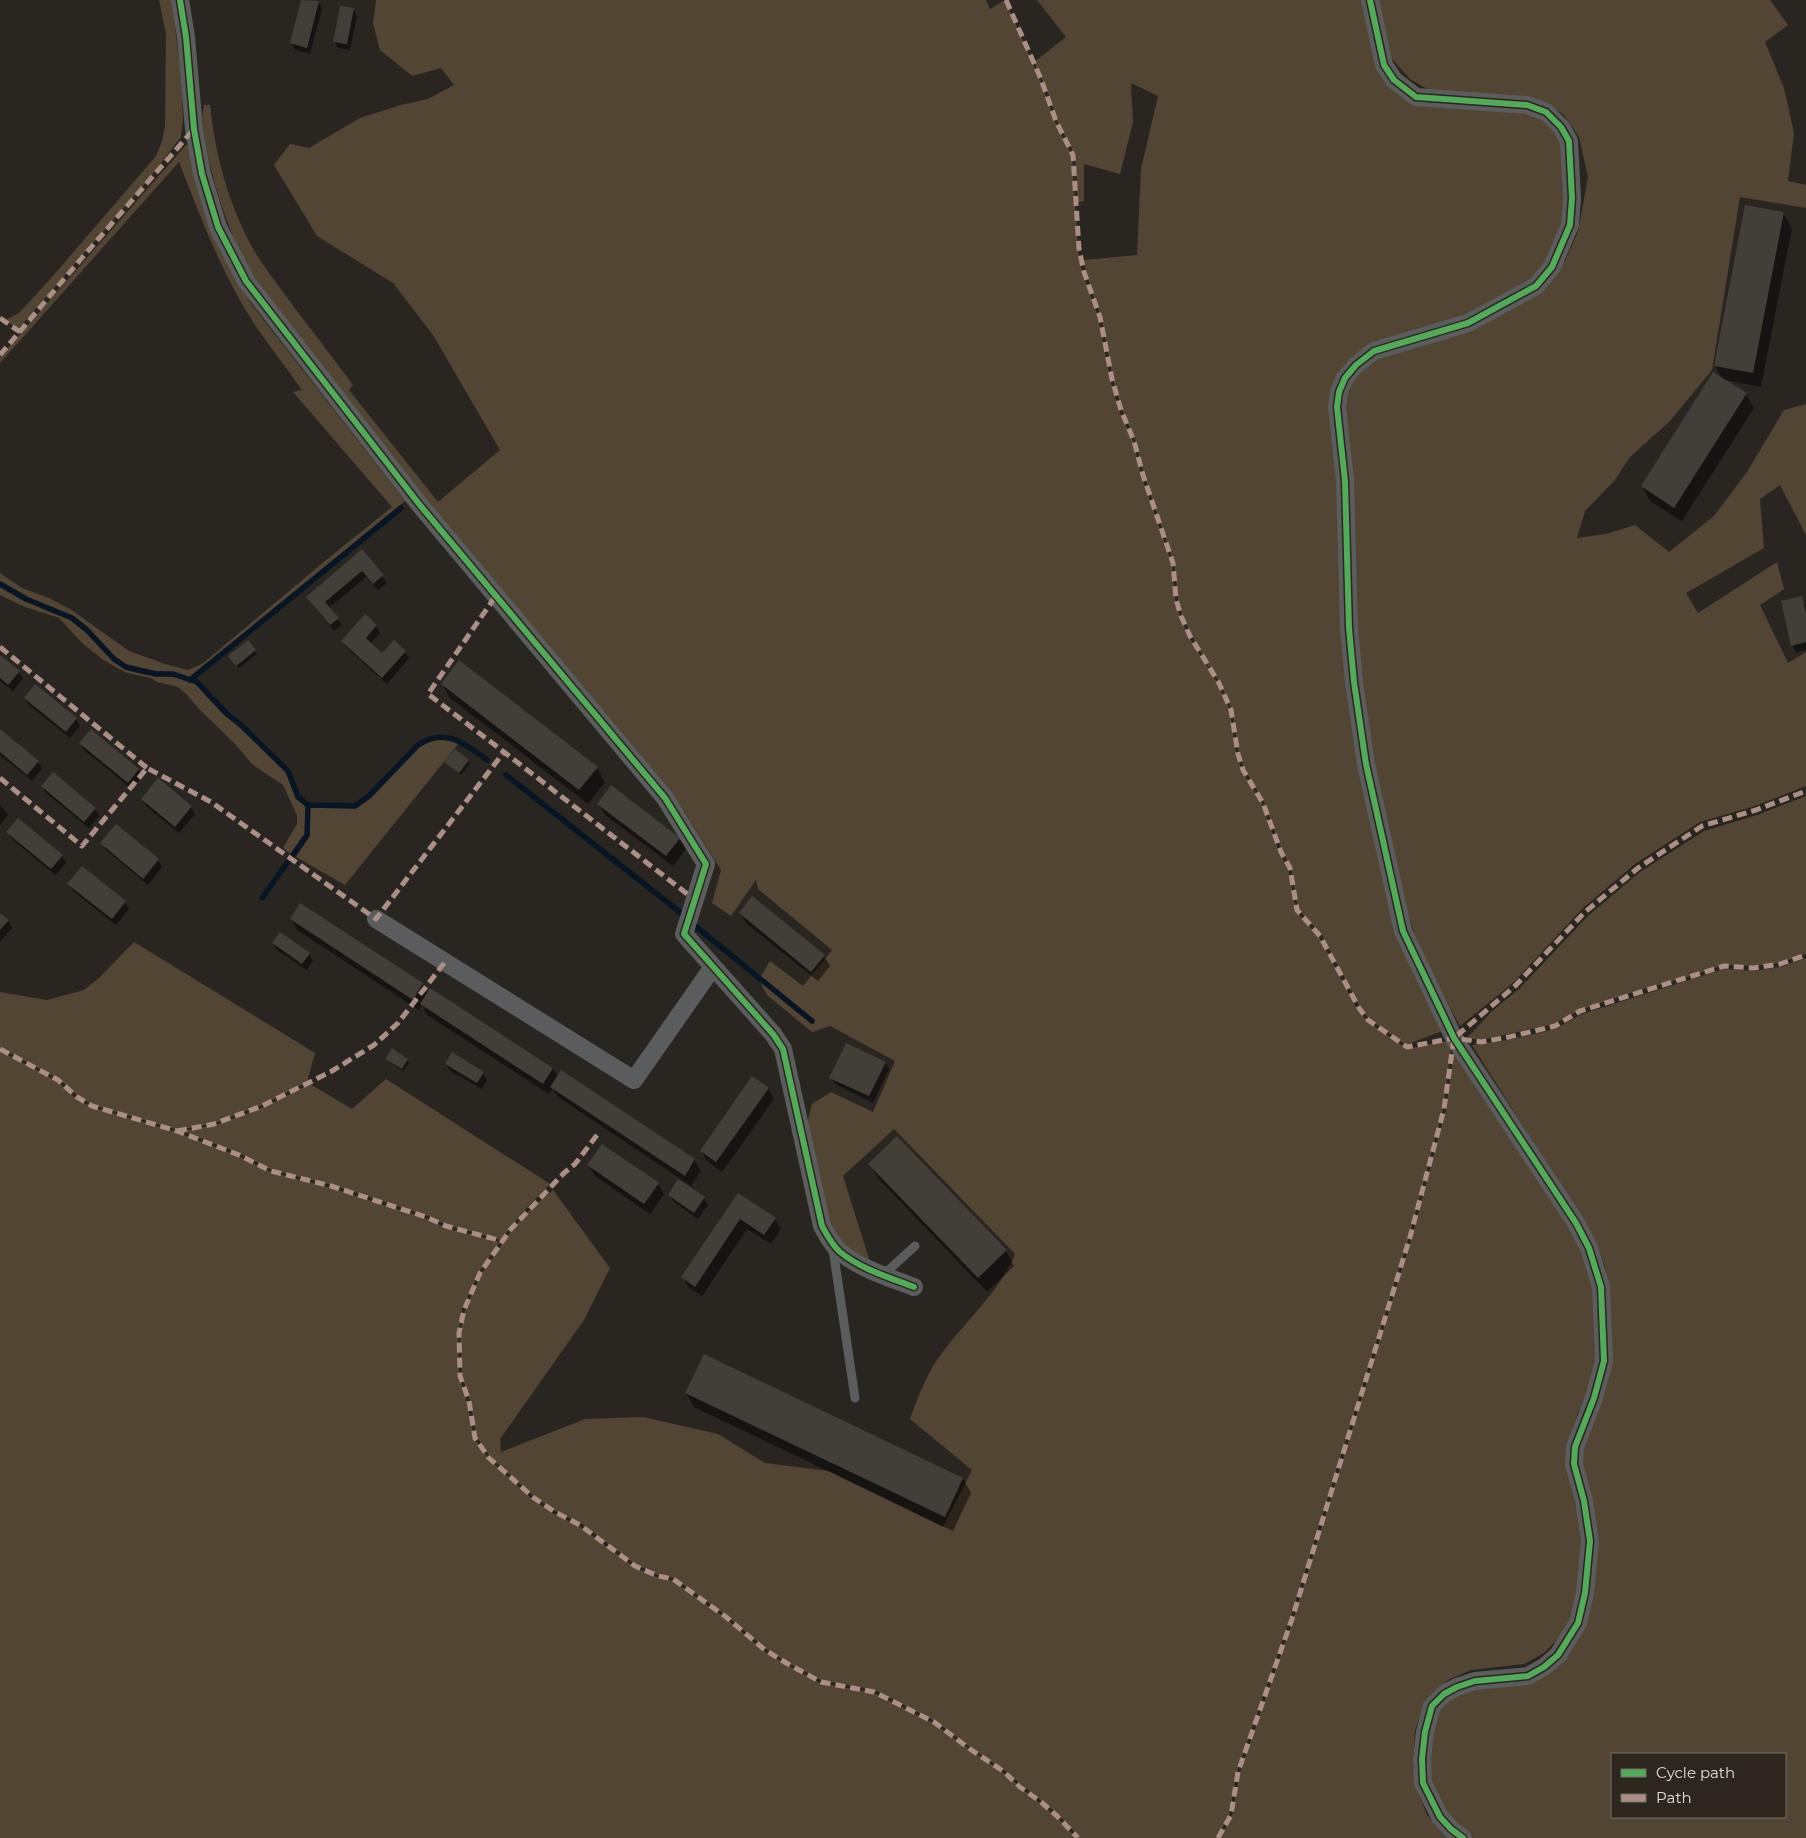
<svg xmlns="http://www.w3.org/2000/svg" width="1806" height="1838" viewBox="0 0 1806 1838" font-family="Montserrat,sans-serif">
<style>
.green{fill:#534533;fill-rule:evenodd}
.shadow{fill:#0007}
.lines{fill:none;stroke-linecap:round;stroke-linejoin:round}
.stream{stroke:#071525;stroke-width:5.5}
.building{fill:#423e38}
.lane{stroke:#5b5c5d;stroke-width:9}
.street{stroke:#5b5c5d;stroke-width:18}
.quiet{stroke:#ac8f84;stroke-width:5;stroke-dasharray:10 5;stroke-linecap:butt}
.cycleway-casing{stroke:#2c261f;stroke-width:9}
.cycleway{stroke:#51ab58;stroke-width:6}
</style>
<rect width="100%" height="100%" fill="#292622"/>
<path class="green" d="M159,0H172L181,78L183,118L181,137L148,180L18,329L5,320L19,313L52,277L156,156L162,141L165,126L166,34Z
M376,0H986L990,9L1005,0L1040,80L1055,122L1072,155L1078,249L1082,272L1098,317L1110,379L1119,411L1133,441L1141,475L1172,564L1175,599L1180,617L1189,637L1218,684L1230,710L1236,754L1242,771L1262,803L1279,853L1288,868L1296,911L1319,937L1357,1009L1367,1021L1407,1049L1452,1040L1443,1109L1409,1237L1290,1619L1237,1771L1229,1815L1217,1838H1080L1059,1815L1004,1770L971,1748L935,1721L875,1690L821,1680L788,1663L766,1649L727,1616L674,1578L658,1575L635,1564L581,1523L555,1511L535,1497L490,1457L477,1437L470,1401L462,1376L460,1333L465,1310L481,1274L512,1230L523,1216L553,1190L610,1268L584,1320L500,1439L501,1452L585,1419L643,1417L718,1434L765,1463L829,1471L943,1527L972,1470L910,1419C918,1397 927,1372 942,1353C966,1320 999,1293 1015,1254L894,1129L843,1176L871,1265L834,1239L810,1142L808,1120L812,1104L831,1092L873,1112L895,1061L830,1026L812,1032L767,995L759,980L770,961L803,986L832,950L758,889L756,880L731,916L712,903L721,870L684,811L640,754L432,507L340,391L250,272C228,230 213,186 205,140C203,128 201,117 204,105H210C215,154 228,202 252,247C262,265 276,282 289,300C310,328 332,357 353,385L349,390L438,502L500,450L433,335L393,283L317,236L274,165L290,144L309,148L360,118L401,105L428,99L454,85L441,68L412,76L380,50L373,23Z
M1037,0H1364L1397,89L1524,113L1541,118L1563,142L1566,218L1544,264L1529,282L1465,317L1425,329L1338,380L1371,806L1445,1030L1406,1045L1369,1019L1360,1007L1322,935L1298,909L1291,867L1282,851L1264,802L1245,770L1239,754L1232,710L1220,682L1207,664L1182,616L1178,599L1174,563L1144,475L1135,440L1122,410L1113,379L1101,316L1092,292L1083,260L1137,255L1141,169L1158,96L1131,83L1133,122L1120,174L1084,164V201L1078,202L1075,155L1057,121L1050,98L1034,62L1066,37Z
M1378,0H1770L1788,25L1765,42L1784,88L1794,133L1788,181L1806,185V208L1740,197L1712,370L1670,421L1630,457L1615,480L1585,511L1577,538L1606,534L1635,525L1669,552L1714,516L1747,472L1784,410L1806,404V535L1780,485L1760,499L1764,548L1686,593L1698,613L1777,562L1784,589L1760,605L1788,663L1806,652V786L1755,806L1700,822L1635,864L1582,909L1513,983L1460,1026L1421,956L1405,904L1386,825L1359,685L1344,407C1347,385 1358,370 1375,357L1543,287L1565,261L1578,232L1588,177L1579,137L1563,114L1539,100L1458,92H1432L1410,79L1391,58Z
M186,145H189L240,286L252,305L405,501L190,678C185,676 178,673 172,672C157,671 141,673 127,666C106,656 93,630 72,617C49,603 22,599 0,582V573L22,588L49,598L70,609L129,651L165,664L188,670L202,664L331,556L392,507L293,392L302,390C286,367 268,345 253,322C221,272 200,216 179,162L0,363V357Z
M0,586C22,602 49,606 72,621C92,633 105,659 125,669C148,679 173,672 196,683C205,688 216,706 224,713C244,732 268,749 285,771C292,778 292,791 298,798C300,801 304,803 306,806V834L292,855L283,848L297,824V815L283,785L253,765L235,744L200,710L187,695L178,687L157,682L151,678L127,673L119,669L102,659L82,643L59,618L25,607L0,595Z
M441,738L459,743L345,885L296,857L310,836V806L356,807L370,797L419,746L427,741Z
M1806,796V954L1779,963L1754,966L1724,965L1687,977L1633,992L1580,1010L1554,1024L1481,1040L1467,1038L1492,1011L1519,989L1588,916L1640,872L1704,831L1757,815Z
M134,942L315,1053L307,1082L262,1105L215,1123L178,1130L93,1105L78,1096L59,1079L0,1048V992L47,1000L84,990L100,977Z
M1806,958V1838H1474L1464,1835L1438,1806L1427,1767L1434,1713L1459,1692L1530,1679L1589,1601L1580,1464L1610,1292L1604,1264L1595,1241L1472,1045L1509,1040L1555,1029L1582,1014L1724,969L1754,971L1780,967ZM1612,1754H1785V1817H1612Z
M1455,1043L1580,1244L1593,1281L1597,1347L1594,1373L1587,1394L1577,1415L1567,1454L1570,1480L1578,1518L1582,1549L1576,1607L1563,1634L1544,1653L1524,1664L1471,1670L1448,1680L1426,1701L1415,1730L1413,1764L1417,1790L1427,1815L1443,1833L1450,1838H1220L1232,1816L1240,1772L1293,1620L1412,1237L1446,1110Z
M0,1051L57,1081L76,1099L92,1107L177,1132L238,1156L271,1172L331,1188L425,1218L446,1228L500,1242L479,1272L462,1309L458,1333L459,1376L467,1402L474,1438L488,1458L533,1500L554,1514L579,1526L634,1567L657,1577L673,1581L725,1618L764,1651L787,1665L820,1683L874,1693L933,1723L1002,1772L1057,1817L1076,1838H0Z
M386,1079L550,1184L521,1214L501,1240L447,1225L426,1215L332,1185L272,1170L239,1153L182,1131L216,1125L264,1107L310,1084L352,1109Z"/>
<path class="shadow" d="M303,0L318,2L322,9L310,54L295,50L291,43Z
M353,9L357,16L350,50L338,48L334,41Z
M1783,213L1792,228L1761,387L1725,380L1746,394L1754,408L1682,521L1650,501L1642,486L1723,380L1715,366Z
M362,551L387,583L378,590L366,577L329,608L342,625L334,631L307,598Z
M1801,598L1806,607V650L1796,652L1792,645Z
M376,626L380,633L370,644L382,654L405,652L409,658L387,684L347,648L343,641Z
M248,642L257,654L239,668L232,659Z
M0,656L19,672L23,679L13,691L0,681Z
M442,684L597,768L605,782L588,804L450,698Z
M35,686L76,719L80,726L70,738L29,705L25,698Z
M0,731L38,762L42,769L32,781L0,755Z
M81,743L138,770L142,776L132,789L84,750Z
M468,761L470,764L461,775L446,762Z
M42,786L95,809L99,816L89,828L46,793Z
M142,799L191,807L195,814L179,833L146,806Z
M598,804L680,838L686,849L673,866L605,815Z
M0,805L8,815L0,825Z
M116,826L158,860L162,867L148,885L106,850L102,843Z
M8,832L62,856L66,863L55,875L12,839Z
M69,884L125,902L129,909L116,925L73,891Z
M301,905L422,984L428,994L553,1069L558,1077L561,1072L694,1160L701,1171L691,1186L558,1097L553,1089L549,1094L427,1015L422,1005L419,1010L297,930L291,919Z
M740,913L824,956L830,966L818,981L746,923Z
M0,915L8,921L12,928L0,942Z
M273,943L309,954L313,961L307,970L277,950Z
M387,1059L407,1060L409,1063L403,1071L389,1062Z
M885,1063L889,1069L873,1103L835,1084L831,1078Z
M446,1064L483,1073L487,1080L482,1089L450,1071Z
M768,1088L774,1099L722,1172L707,1161L701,1151Z
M897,1138L1006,1251L1014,1266L987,1292L878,1178L869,1164Z
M589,1165L658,1184L664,1194L650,1214L595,1176Z
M738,1194L775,1219L781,1229L771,1244L747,1229L702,1296L689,1288L683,1277Z
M670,1195L704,1198L708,1205L698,1219L674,1202Z
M686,1393L963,1479L971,1493L953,1531L694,1407Z"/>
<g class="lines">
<path class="stream" d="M0,584L26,599L72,618L87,630L114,659L126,667L156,674H173L197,682L226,713L241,725L288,771L298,797L308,805L355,806L369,796L418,745C445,727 464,743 487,760
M190,680L401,508
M506,775L681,913
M262,898L307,835L308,805
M694,925L812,1021"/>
</g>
<path class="building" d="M301,0L319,1L307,48L290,43Z
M340,6L354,8L347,44L333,42Z
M1745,205L1784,212L1753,373L1714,366Z
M1713,372L1747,393L1674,508L1641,486Z
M362,549L384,575L373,584L362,571L325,602L339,618L330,625L306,597Z
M1802,596L1806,613V642L1791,646L1781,601Z
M365,614L377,625L366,638L382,653L394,640L406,651L382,678L341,641Z
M248,640L256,650L236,666L228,656Z
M0,655L20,671L8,685L0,678Z
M459,660L598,767L579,790L441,684Z
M35,684L77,718L66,732L24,698Z
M0,729L39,761L27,775L0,752Z
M91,729L139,769L128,783L79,743Z
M455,749L469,760L459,773L444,762Z
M53,772L96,808L84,822L41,786Z
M158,778L192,806L175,827L141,799Z
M611,785L680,838L666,856L597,804Z
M18,818L63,855L51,869L6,832Z
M116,824L159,859L143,879L100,843Z
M82,866L126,901L112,919L67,884Z
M752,896L825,955L811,972L739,913Z
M300,903L423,983L413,1000L290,919Z
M0,913L9,920L0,930Z
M280,932L310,953L302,964L272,943Z
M430,988L553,1068L543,1084L420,1004Z
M846,1043L886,1062L869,1096L829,1078Z
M392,1048L408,1059L402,1069L385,1059Z
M452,1052L484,1072L477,1083L445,1064Z
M561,1070L695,1159L685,1176L550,1087Z
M752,1076L769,1088L716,1162L700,1151Z
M897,1136L1007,1250L978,1278L868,1164Z
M602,1144L659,1183L644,1204L587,1165Z
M678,1179L705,1197L694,1213L668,1195Z
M738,1193L776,1218L764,1235L740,1219L695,1287L681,1277Z
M704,1354L963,1478L945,1517L685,1393Z"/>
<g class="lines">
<path class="lane" d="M833,1249L855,1398
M883,1275L915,1246"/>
<path class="street" d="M180,0L186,37L194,129L202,174L218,227L246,281L419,504L665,798L706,864L684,934L773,1034L783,1049L822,1226C827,1235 832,1245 840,1252C861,1269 888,1277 914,1287
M1370,0L1384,65L1394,80L1416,97L1527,105L1546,112L1561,127L1569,141L1572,198L1570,225L1552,267L1536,286L1468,323L1374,351L1356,365L1345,378L1339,392L1337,407L1345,481L1349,628L1354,682L1366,764L1403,931L1454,1038L1576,1223L1589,1248L1601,1287L1604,1361L1594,1398L1575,1447L1574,1464L1584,1501L1590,1541L1585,1593L1578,1623L1558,1655L1544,1667L1528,1676L1475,1681L1457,1687L1444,1694L1432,1706L1425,1732L1422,1759L1423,1783L1440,1817L1451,1829L1463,1838
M376,919L634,1080L713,967"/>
<path class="quiet" d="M1006,0L1041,79L1056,121L1073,155L1079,249L1084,272L1100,317L1112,379L1121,410L1134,441L1143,475L1173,563L1176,599L1181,616L1190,636L1219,683L1231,710L1238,754L1243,770L1263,803L1281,852L1290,868L1297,910L1320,936L1359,1008L1368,1020L1407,1047L1454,1038L1481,1042L1509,1037L1555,1026L1580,1011L1724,966L1754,968L1780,964L1806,955
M0,318L20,332
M0,355L81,259L194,129
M495,597L428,694L504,752
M0,647L147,768
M0,778L82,846L147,768L211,802L376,919L504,752L695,900
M0,1049L58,1080L77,1097L92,1106L177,1131L239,1155L271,1171L331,1186L426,1217L446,1226L502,1241
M177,1131L214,1124L262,1106L332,1071L374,1045L398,1023L445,962
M597,1135L575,1164L564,1173L511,1229L480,1273L464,1310L459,1333L460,1376L469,1401L475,1438L489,1458L534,1498L555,1512L580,1525L635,1566L658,1576L673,1579L726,1617L765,1650L788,1664L821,1682L874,1692L934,1722L970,1749L1003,1771L1020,1787L1041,1802L1057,1816L1078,1838
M1218,1838L1231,1815L1238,1772L1292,1619L1410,1237L1444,1109L1454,1038L1515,986L1585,912L1638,868L1702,826L1756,810L1806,791"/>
<g class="cycleway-casing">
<path id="cycleway" d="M180,0L186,37L194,129L202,174L218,227L246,281L419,504L665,798L706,864L684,934L773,1034L783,1049L822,1226C827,1235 832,1245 840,1252C861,1269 888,1277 914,1287
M1370,0L1384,65L1394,80L1416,97L1527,105L1546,112L1561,127L1569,141L1572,198L1570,225L1552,267L1536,286L1468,323L1374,351L1356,365L1345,378L1339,392L1337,407L1345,481L1349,628L1354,682L1366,764L1403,931L1454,1038L1576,1223L1589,1248L1601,1287L1604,1361L1594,1398L1575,1447L1574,1464L1584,1501L1590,1541L1585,1593L1578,1623L1558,1655L1544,1667L1528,1676L1475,1681L1457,1687L1444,1694L1432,1706L1425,1732L1422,1759L1423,1783L1440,1817L1451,1829L1463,1838"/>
</g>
<use href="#cycleway" class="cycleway"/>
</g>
<rect x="1611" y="1753" width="175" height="65" fill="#2c261f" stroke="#746f69"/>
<rect x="1621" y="1769" width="25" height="8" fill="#51ab58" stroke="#746f69"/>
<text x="1656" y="1778" font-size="15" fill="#e0dcd7">Cycle path</text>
<rect x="1621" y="1794" width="25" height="8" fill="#ac8f84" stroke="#746f69"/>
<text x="1656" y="1803" font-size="15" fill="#e0dcd7">Path</text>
</svg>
